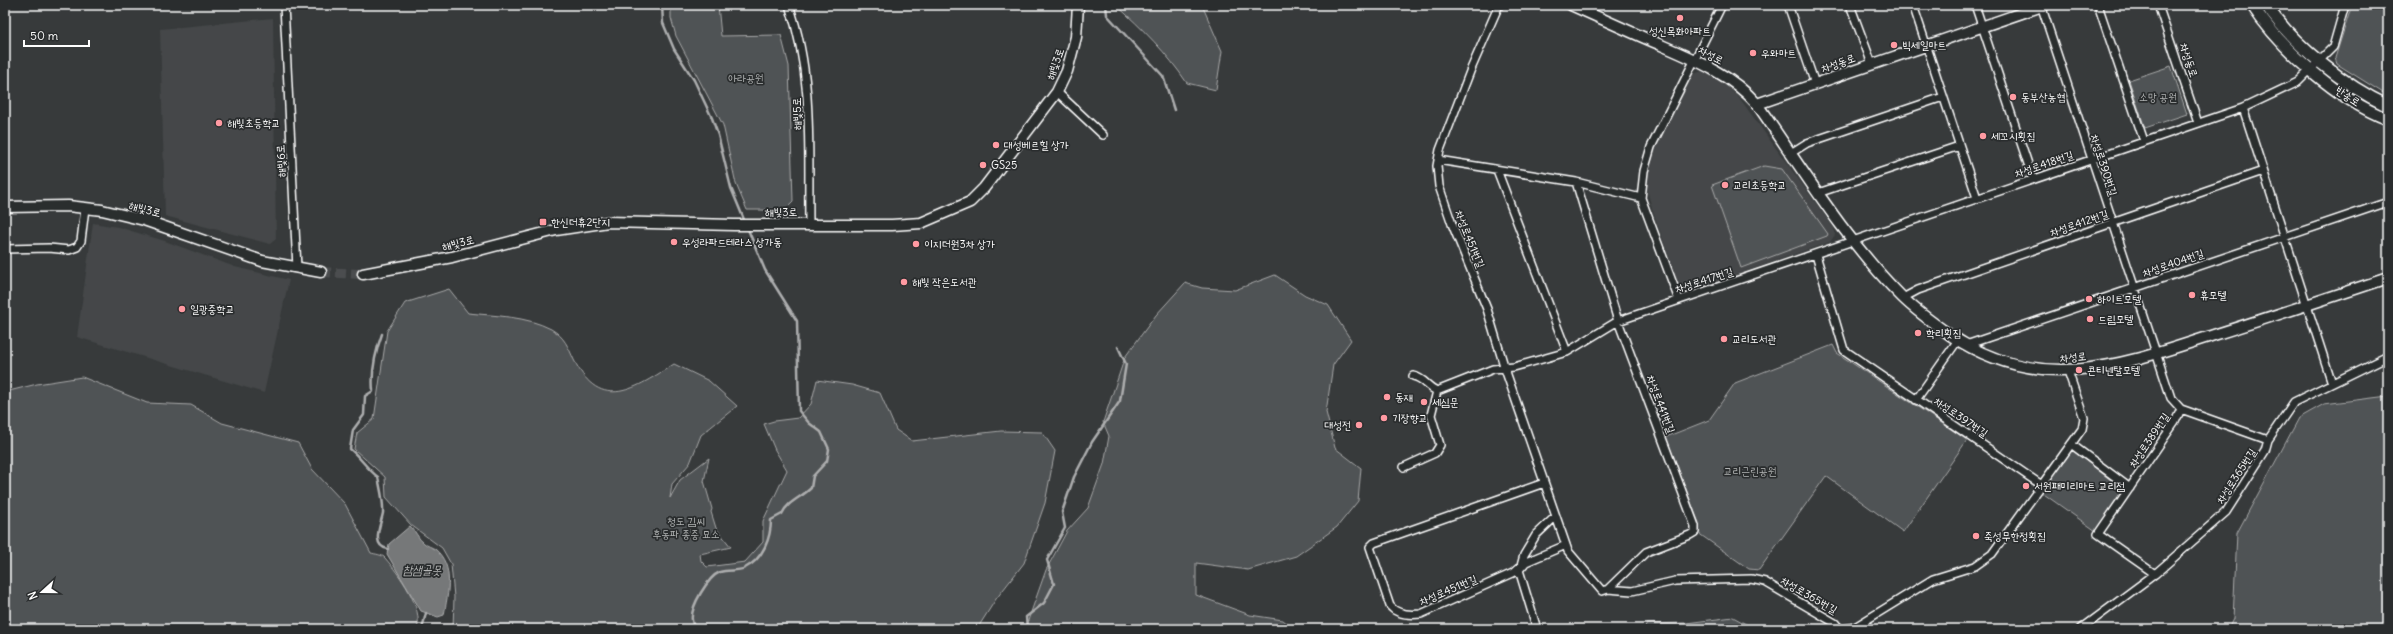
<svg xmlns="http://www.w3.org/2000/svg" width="2393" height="634" viewBox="0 0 2393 634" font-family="Delius,'Poor Story',sans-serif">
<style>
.built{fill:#444748}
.green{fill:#505354;stroke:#a8a9aa}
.water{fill:#767879;stroke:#adaeaf}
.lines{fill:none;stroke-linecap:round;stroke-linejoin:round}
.stream{stroke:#adaeaf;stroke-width:2.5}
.secondary-tunnel{stroke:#4b4e4f;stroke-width:10;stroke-dasharray:10 5;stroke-linecap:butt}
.street-casing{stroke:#fff;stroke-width:10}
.secondary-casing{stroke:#fff;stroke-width:13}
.primary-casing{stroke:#fff;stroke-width:14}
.street{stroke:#2a2d2e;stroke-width:7}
.secondary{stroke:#2a2d2e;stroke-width:10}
.primary{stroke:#2a2d2e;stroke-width:11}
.poi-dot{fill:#ff9aa2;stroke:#2a2d2e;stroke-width:1.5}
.labels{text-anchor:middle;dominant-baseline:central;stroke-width:3.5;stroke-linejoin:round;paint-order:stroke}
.poi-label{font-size:11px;fill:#fff;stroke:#2a2d2e;text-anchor:start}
.street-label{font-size:11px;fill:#fff;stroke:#2a2d2e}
.park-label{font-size:11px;fill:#b0b2b2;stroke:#2a2d2e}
.water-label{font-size:12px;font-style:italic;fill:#b4b5b5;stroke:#2a2d2e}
</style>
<rect width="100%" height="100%" fill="#373a3b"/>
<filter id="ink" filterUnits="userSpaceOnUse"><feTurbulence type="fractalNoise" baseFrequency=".025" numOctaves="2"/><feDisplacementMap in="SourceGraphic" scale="8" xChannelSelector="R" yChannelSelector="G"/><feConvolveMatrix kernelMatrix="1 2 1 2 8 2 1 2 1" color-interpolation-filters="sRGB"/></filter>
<g filter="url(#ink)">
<path class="built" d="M273,18L276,239L270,244L165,216L160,29Z
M1702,71L1721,81L1738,96L1834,228L1835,235L1830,242L1689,291L1679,286L1653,212L1647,190V173L1654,152L1691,75Z
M93,223L118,227L165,241L235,267L289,280L264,393L77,337Z"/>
<path class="green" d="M671,5H718L721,36L781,35L789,66L793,201L784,210H747L736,184L723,125L676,36L671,18Z
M1116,5H1202L1222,51L1216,90L1187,83C1167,53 1143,29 1116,5Z
M2352,5H2388V96L2337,64L2335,58Z
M2171,66L2187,114L2145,128L2129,80Z
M1764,166L1782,169L1828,234L1827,236L1741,268L1712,185Z
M1275,275L1305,295L1328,305L1351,340L1333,365L1326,412L1335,448L1361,468L1358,501L1337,527L1296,556L1248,570L1196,563V595L1250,615L1283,620L1294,629H1025L1046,570L1067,531L1088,508L1104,464L1109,436L1103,422L1125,357L1156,315L1185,283L1202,288L1235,290Z
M449,289L468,313C496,316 526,316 551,329C565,337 568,347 574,360C601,414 636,388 674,364L709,381L737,406L701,435L690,463L672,484L670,498L680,480L709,458L704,481L712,509L711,512L716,528L731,547L700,554L701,561L707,567L745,562L763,542V521L787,470L775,450L764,424L774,421L798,418L811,404L817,380L852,385L880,393L896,430L912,441L1001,431L1042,432L1055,451L1045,503L1024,563L996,599L977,629H453L454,597L451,564L442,548L411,525L386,497L385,477L354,449L357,433L374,419L387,331L405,303Z
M1833,345L1837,353L1967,440L1903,532L1826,476L1759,570L1749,569L1698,533L1699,523L1666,437L1709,420L1735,383Z
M82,377L147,403L191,405L222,423L298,443L312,469L345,504L371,553C375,554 383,555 385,558C399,574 424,608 417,629H5V392L37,384Z
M2388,396V629H2228L2233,619L2237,533L2299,418L2324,404Z
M2072,450L2121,488L2120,496L2096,531L2041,492Z
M1733,617L1755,629H1644L1647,624L1686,623Z"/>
<path class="water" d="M410,526C416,531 418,539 424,543C427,546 432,547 435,549C455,566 448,593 444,615L438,617L421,611L387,554L389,544Z"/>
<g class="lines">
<path class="stream" d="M662,5L663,23L674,49L694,80L712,118L718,135L731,188L745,222
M1106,5L1107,15L1163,76L1174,110
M382,334C375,353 371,371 373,391L365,396L364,415L353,430L350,449C361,458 367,469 378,477C380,488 384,502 383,513C381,524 370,546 388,549
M422,629L426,613
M695,629C694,626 692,623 692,620C690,607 708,577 720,572C728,569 737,572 745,568C763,559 771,538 771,520L782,514C788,501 801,498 811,488L813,476L827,461L829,449L821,432L809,423L799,411L797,321L765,270L747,227
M1027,629L1026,617L1044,603L1054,584L1047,560L1065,528L1062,512L1074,477L1092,442L1120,401L1126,364L1118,347"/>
<path class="secondary-tunnel" d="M321,272L363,274"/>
<g class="street-casing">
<path id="street" d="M284,5L297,268
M789,5C814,76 808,150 809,224
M1499,5L1471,69L1440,150L1437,166L1439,186L1452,224L1487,309L1505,369L1568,551L1602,591L1608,589L1632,591L1675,581L1751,579L1765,582L1835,623L1840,629
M1788,5L1815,84
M1850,5L1872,64
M1913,5L1977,198
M1975,5L2033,179
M2041,5L2171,398L2181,409L2268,440
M2098,5L2144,141
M2158,5L2198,123
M1057,92L1103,135
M2243,108L2332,383
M1791,153L1807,143L1943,97
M1438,160L1576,182L1641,198
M1497,170L1567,352
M1576,182L1618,321L1695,526V532L1690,535L1646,552L1608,589
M1818,193L1959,146
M5,249L49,248L69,250L77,247L81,241L85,208
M1816,255L1844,350L2040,484
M1903,298L1918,290L2263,171
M1679,300L1641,198L1644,171L1651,147L1722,5
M1966,345L2388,202
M1413,376C1424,378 1427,387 1437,391
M1437,391L1493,369L1514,367L1567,352L1618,321L2243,108L2298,82L2333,47L2345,5
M1916,400L1958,340
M2071,444L2130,488
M1404,467L1435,453L1440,445L1431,415L1437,391
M1544,483L1374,543L1370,547L1390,606C1397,615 1411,615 1421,614L1513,573L1521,566L1524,555L1536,535L1556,516
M2155,574L2098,534L2175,422L2181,409
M1537,629L1519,570L1526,562L1566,545
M1845,629L1855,627L1933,579L1975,566L1992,554L2082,429L2084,418L2068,371
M2081,629L2155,574L2226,512L2265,451L2268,440L2294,402L2388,356"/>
</g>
<g class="secondary-casing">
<path id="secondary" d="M1571,5C1598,17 1626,30 1654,42C1691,58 1730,73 1757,104C1803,170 1845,240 1902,297C1916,311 1933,323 1950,335C2041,396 2122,365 2217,334C2274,316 2331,297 2388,278
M1757,104L2045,5
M5,207L68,206L102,210L144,220L262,261L321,272
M363,274L452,257L556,230L608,222L734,225H892L921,223L970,202L984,188L1057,92L1067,71L1076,37L1078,5"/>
</g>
<g class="primary-casing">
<path id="primary" d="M2252,5C2281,49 2338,100 2388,119
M2266,5C2293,45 2345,86 2388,106"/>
</g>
<use href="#street" class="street"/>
<use href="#secondary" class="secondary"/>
<use href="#primary" class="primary"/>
</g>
</g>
<g class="poi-dot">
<circle cx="1680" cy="18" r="4"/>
<circle cx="1894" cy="45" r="4"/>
<circle cx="1753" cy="53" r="4"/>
<circle cx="2013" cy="97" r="4"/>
<circle cx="219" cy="123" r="4"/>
<circle cx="1983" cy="136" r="4"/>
<circle cx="996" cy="145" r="4"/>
<circle cx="983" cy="165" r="4"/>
<circle cx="1725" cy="185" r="4"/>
<rect x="539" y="218" width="8" height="8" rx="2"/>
<circle cx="674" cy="242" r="4"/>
<circle cx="916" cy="244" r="4"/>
<circle cx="904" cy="282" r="4"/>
<circle cx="2192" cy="295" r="4"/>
<circle cx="2089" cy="299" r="4"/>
<circle cx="182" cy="309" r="4"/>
<circle cx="2090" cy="319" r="4"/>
<circle cx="1918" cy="333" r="4"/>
<circle cx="1724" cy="339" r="4"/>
<circle cx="2079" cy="370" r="4"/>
<circle cx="1387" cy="397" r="4"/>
<circle cx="1424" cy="402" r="4"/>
<circle cx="1384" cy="418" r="4"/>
<circle cx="1359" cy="425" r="4"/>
<circle cx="2026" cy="486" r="4"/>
<circle cx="1976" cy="536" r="4"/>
</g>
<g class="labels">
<g class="poi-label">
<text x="1680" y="31" text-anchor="middle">성신목화아파트</text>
<text x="1902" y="45">빅세일마트</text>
<text x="1761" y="53">우와마트</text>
<text x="2021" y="97">동부산농협</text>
<text x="227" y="123">해빛초등학교</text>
<text x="1991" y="136">세꼬시횟집</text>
<text x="1004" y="145">대성베르힐 상가</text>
<text x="991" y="165">GS25</text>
<text x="1733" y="185">교리초등학교</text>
<text x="551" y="222">한신더휴2단지</text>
<text x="682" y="242">우성라파드테라스 상가동</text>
<text x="924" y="244">이지더원3차 상가</text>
<text x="912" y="282">해빛 작은도서관</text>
<text x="2200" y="295">휴모텔</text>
<text x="2097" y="299">하이트모텔</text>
<text x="190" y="309">일광중학교</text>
<text x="2098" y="319">드림모텔</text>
<text x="1926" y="333">학리횟집</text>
<text x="1732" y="339">교리도서관</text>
<text x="2087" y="370">콘티넨탈모텔</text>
<text x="1395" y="397">동재</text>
<text x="1432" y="402">세심문</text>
<text x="1392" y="418">기장향교</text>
<text x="1351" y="425" text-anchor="end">대성전</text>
<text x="2034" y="486">서원패미리마트 교리점</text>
<text x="1984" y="536">죽성무한정횟집</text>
</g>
<g class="street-label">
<text transform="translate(1711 55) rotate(28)">차성로</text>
<text transform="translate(2189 60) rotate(71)">차성동로</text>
<text transform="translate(1838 63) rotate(-20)">차성동로</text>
<text transform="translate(1055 64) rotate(-71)">해빛3로</text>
<text transform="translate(2348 96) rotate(33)">반송로</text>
<text transform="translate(797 114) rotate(-91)">해빛5로</text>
<text transform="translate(281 161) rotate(-93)">해빛6로</text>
<text transform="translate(2044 164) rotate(-19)">차성로418번길</text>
<text transform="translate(2104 165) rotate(72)">차성로390번길</text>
<text transform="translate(145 209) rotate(15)">해빛3로</text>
<text x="781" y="212">해빛3로</text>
<text transform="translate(2079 223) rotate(-19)">차성로412번길</text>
<text transform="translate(1470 239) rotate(68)">차성로451번길</text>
<text transform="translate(458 243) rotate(-14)">해빛3로</text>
<text transform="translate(2173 263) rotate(-19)">차성로404번길</text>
<text transform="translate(1704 280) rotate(-18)">차성로417번길</text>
<text transform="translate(2073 357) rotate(-5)">차성로</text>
<text transform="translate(1661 404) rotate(69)">차성로441번길</text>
<text transform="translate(1961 417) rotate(34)">차성로397번길</text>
<text transform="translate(2149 440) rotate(-56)">차성로389번길</text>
<text transform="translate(2236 476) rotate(-57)">차성로365번길</text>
<text transform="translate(1448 590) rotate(-23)">차성로451번길</text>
<text transform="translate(1809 595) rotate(30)">차성로365번길</text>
</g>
<g class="park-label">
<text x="746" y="78">아라공원</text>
<text x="2158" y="97">소망 공원</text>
<text x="1750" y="471">교리근린공원</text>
<text x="686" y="521">청도 김씨<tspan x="686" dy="13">후동파 종중 묘소</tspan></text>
</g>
<g class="water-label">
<text x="422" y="569">참샘골못</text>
</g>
</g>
<rect width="2393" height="634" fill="none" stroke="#2a2d2e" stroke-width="20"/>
<rect x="10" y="10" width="2373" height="614" fill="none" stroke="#fff" stroke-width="1.5" filter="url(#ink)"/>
<g transform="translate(42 592) rotate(249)" stroke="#2a2d2e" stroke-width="3" paint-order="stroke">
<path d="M0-3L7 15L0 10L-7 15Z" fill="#ffffff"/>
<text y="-6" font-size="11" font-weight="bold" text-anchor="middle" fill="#ffffff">N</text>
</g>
<path d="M24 40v6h65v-6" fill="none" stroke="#ffffff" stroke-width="2"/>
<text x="30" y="40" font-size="12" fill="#ffffff" stroke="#2a2d2e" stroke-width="3" paint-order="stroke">50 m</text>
</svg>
